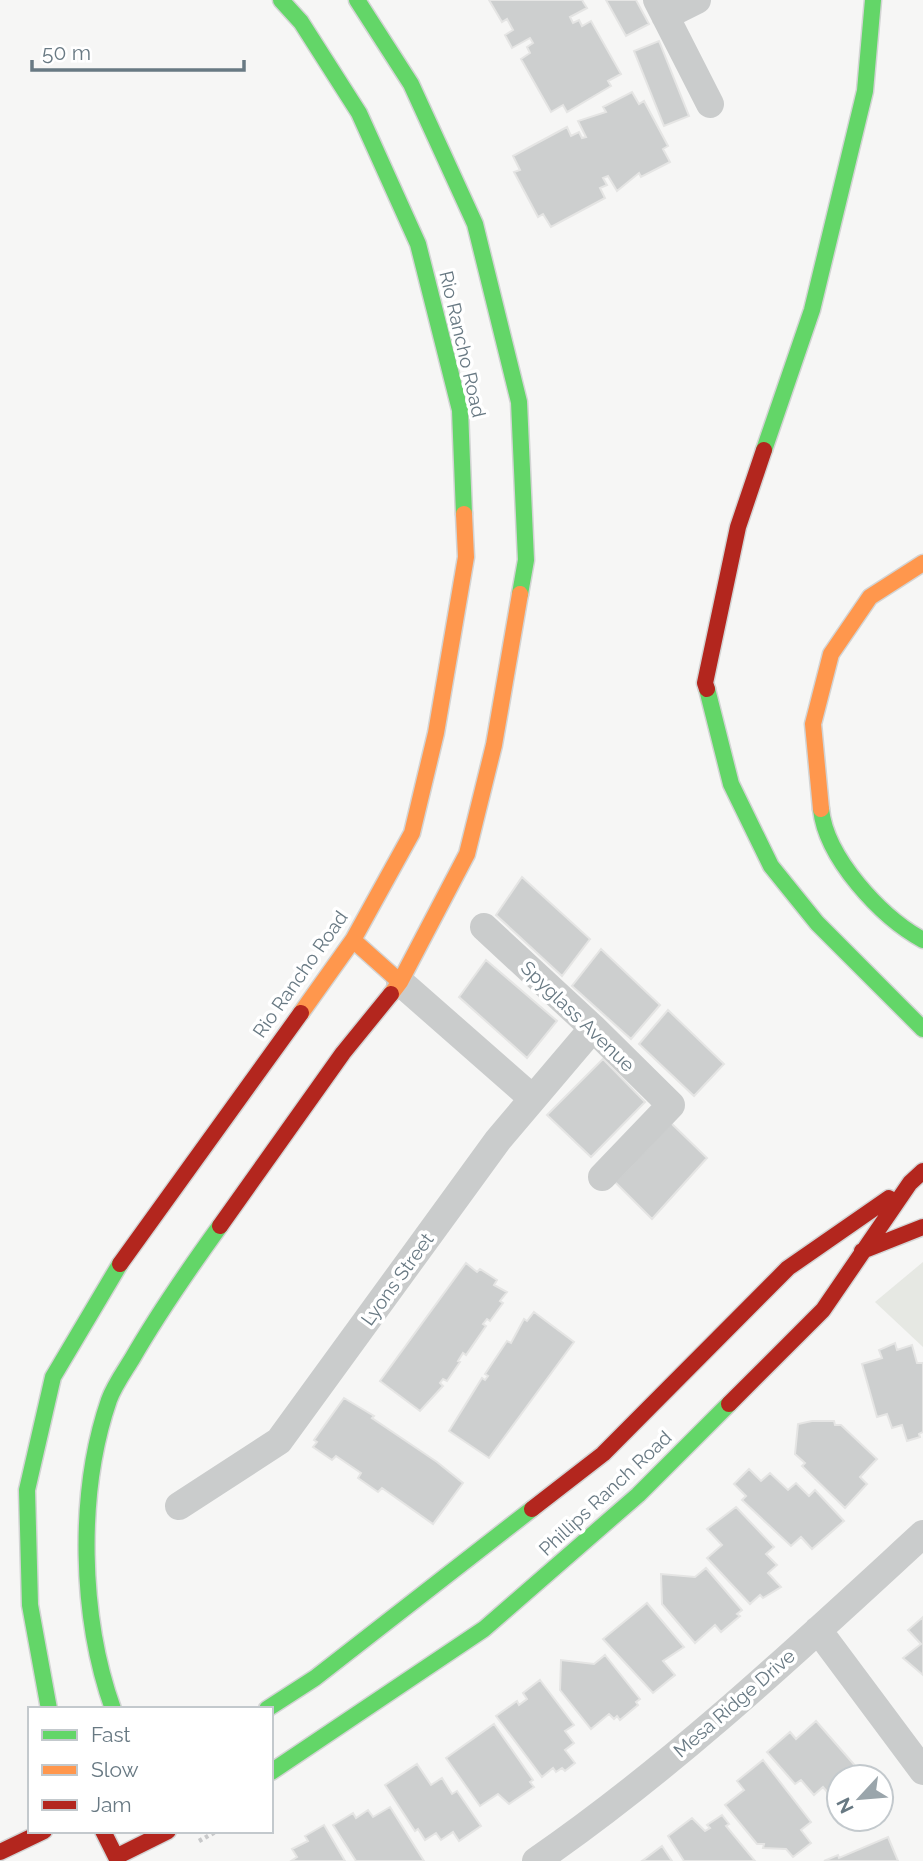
<svg xmlns="http://www.w3.org/2000/svg" width="923" height="1861" viewBox="0 0 923 1861" font-family="Raleway,sans-serif">
<style>
.green{fill:#e6e8e3}
.building{fill:#cdcfcf;stroke:#e5e5e4;stroke-width:2}
.lines{fill:none;stroke-linecap:round;stroke-linejoin:round}
.fast-casing{stroke:#d3d4d4;stroke-width:19}
.slow-casing{stroke:#d3d4d4;stroke-width:19}
.jam-casing{stroke:#d3d4d4;stroke-width:19}
.path{stroke:#c8c9ca;stroke-width:4.5;stroke-dasharray:3.5 3.5;stroke-linecap:butt}
.street{stroke:#cacccc;stroke-width:28}
.fast{stroke:#63d668;stroke-width:16}
.slow{stroke:#ff974d;stroke-width:16}
.jam{stroke:#b3261e;stroke-width:16}
.labels{text-anchor:middle;dominant-baseline:central;stroke-width:7;stroke-linejoin:round;paint-order:stroke}
.street-label{font-size:19px;fill:#687983;stroke:#fff}
</style>
<rect width="100%" height="100%" fill="#f6f6f5"/>
<path class="green" d="M923,1262V1347L875,1302Z"/>
<path class="building" d="M489,0H582L587,8L570,17L573,23L579,20L582,26L591,21L621,74L608,81L611,86L567,112L563,105L551,112L521,59L530,53L527,47L533,43L530,38L512,48L505,35L513,30L507,19L502,22Z
M606,0H636L649,24L626,36Z
M659,41L689,116L664,126L634,51Z
M632,92L639,104L644,101L668,146L663,149L670,162L641,177L639,173L617,191L608,176L603,178L607,185L600,188L605,198L551,227L543,214L538,217L514,172L520,170L513,156L567,127L571,136L579,132L582,138L586,137L578,121L606,112L603,107Z
M522,877L590,939L562,976L496,915Z
M601,949L660,1005L631,1039L572,986Z
M486,960L557,1021L527,1058L459,997Z
M668,1010L724,1064L694,1096L639,1044Z
M603,1059L645,1102L591,1157L547,1115Z
M671,1123L707,1158L652,1219L615,1182Z
M466,1263L477,1272L480,1269L497,1280L494,1285L507,1292L500,1301L503,1303L490,1321L487,1319L483,1324L486,1326L466,1355L463,1353L458,1361L460,1362L447,1381L443,1379L440,1383L443,1386L420,1411L380,1381Z
M534,1312L574,1342L489,1458L449,1431L482,1378L485,1380L488,1376L485,1374L507,1341L511,1343L524,1319L527,1321Z
M895,1343L897,1350L912,1345L917,1363H923V1432L919,1434L920,1437L907,1441L902,1425L892,1428L887,1414L877,1417L862,1364L882,1358L879,1350Z
M344,1398L374,1416L372,1418L437,1462L463,1483L433,1524L382,1488L378,1492L358,1478L361,1473L336,1456L332,1460L313,1447L317,1442L314,1440Z
M812,1421H834L835,1425H841L877,1459L860,1477L867,1484L845,1508L802,1466L805,1463L795,1454L798,1424Z
M749,1469L761,1481L770,1473L788,1490L796,1483L809,1496L815,1490L844,1521L812,1549L801,1537L791,1546L742,1500L746,1496L734,1484Z
M736,1507L774,1547L766,1554L777,1565L768,1573L781,1587L763,1598L760,1595L750,1604L707,1558L722,1545L707,1529Z
M706,1568L742,1610L737,1614L740,1616L721,1632L715,1625L695,1643L662,1604L661,1574L695,1577Z
M647,1603L684,1647L663,1661L675,1675L653,1693L603,1639Z
M923,1617V1675L903,1658L921,1644L908,1630Z
M605,1655L640,1699L636,1702L638,1705L620,1720L617,1716L614,1719L609,1714L591,1729L560,1690L561,1660L594,1664Z
M540,1680L574,1725L565,1731L574,1743L565,1750L575,1763L565,1771L562,1768L556,1772L553,1768L542,1777L496,1716L517,1701L519,1705L527,1699L523,1693Z
M816,1721L865,1777H839V1806L823,1787L814,1795L801,1780L795,1784L767,1752L790,1732L796,1739Z
M494,1724L533,1780L530,1782L534,1787L509,1804L498,1794L480,1806L446,1758Z
M763,1760L811,1822L801,1830L811,1843L793,1857L786,1849L763,1848L764,1844H757L725,1805L744,1790L737,1781Z
M417,1764L431,1785L442,1778L452,1794L457,1791L481,1826L459,1841L453,1832L441,1840L436,1833L425,1840L418,1829L415,1831L385,1785Z
M390,1807L424,1861H356L333,1825L353,1813L356,1818L368,1810L373,1817Z
M722,1815L729,1824L726,1826L755,1861H684L668,1836L692,1818L705,1831L710,1828L707,1825Z
M324,1825L345,1861H291L297,1857L292,1849L308,1841L305,1836Z
M888,1837L898,1861H824L838,1855L839,1858Z
M662,1846L672,1861H642Z"/>
<g class="lines">
<g class="fast-casing">
<path id="fast" d="M281,0L301,22L359,113L418,244L460,410L464,514
M357,0L411,84L475,224L519,402L526,560L520,594
M764,450L812,310L865,91L873,0
M707,689L731,784L771,866L817,923L923,1029
M821,809C826,858 881,917 923,940
M49,1709L30,1605L27,1490L53,1377L120,1264
M113,1709C80,1617 77,1493 109,1400C114,1386 124,1372 132,1359C159,1312 189,1269 220,1226
M267,1709L315,1678L532,1509
M271,1772L484,1629L638,1495L729,1404"/>
</g>
<g class="slow-casing">
<path id="slow" d="M821,809L813,724L831,654L870,597L923,563
M353,940L400,982
M391,994L400,982L467,854L494,745L520,594
M301,1013L353,940L412,833L436,733L466,557L464,514"/>
</g>
<g class="jam-casing">
<path id="jam" d="M707,689L705,683L738,527L764,450
M220,1226L343,1053L391,994
M862,1251L923,1227
M120,1264L301,1013
M729,1404L823,1310L910,1183L923,1171
M532,1509L603,1454L788,1268L889,1198
M103,1831L116,1857L168,1831
M0,1852L44,1831"/>
</g>
<path class="path" d="M199,1841L217,1831"/>
<path class="street" d="M657,0L710,104
M665,16L697,0
M484,927L593,1028L671,1105L602,1177
M400,982L532,1098
M179,1506L279,1441L498,1140L593,1028
M818,1630L923,1771
M536,1861C675,1765 799,1648 923,1534"/>
<use href="#fast" class="fast"/>
<use href="#slow" class="slow"/>
<use href="#jam" class="jam"/>
</g>
<g class="labels">
<g class="street-label">
<text transform="translate(463 344) rotate(77)">Rio Rancho Road</text>
<text transform="translate(300 974) rotate(-55)">Rio Rancho Road</text>
<text transform="translate(578 1016) rotate(44)">Spyglass Avenue</text>
<text transform="translate(397 1279) rotate(-54)">Lyons Street</text>
<text transform="translate(605 1493) rotate(-43)">Phillips Ranch Road</text>
<text transform="translate(734 1703) rotate(-41)">Mesa Ridge Drive</text>
</g>
</g>
<rect x="28" y="1707" width="245" height="126" fill="#ffffff" stroke="#c3c9cd" stroke-width="2"/>
<rect x="42" y="1730" width="35" height="10" fill="#63d668" stroke="#c3c9cd" stroke-width="2"/>
<text x="91" y="1742" font-size="21" fill="#687983">Fast</text>
<rect x="42" y="1765" width="35" height="10" fill="#ff974d" stroke="#c3c9cd" stroke-width="2"/>
<text x="91" y="1777" font-size="21" fill="#687983">Slow</text>
<rect x="42" y="1800" width="35" height="10" fill="#b3261e" stroke="#c3c9cd" stroke-width="2"/>
<text x="91" y="1812" font-size="21" fill="#687983">Jam</text>
<g transform="translate(860 1798) rotate(244)"><circle r="33" fill="#ffffff" stroke="#c3c9cd" stroke-width="2"/>
<path d="M0-5L12 26L0 18L-12 26Z" fill="#9aa5ab"/>
<text y="-10" font-size="19" font-weight="bold" text-anchor="middle" fill="#687983">N</text>
</g>
<path d="M32 60v10h212v-10" fill="none" stroke="#687983" stroke-width="3.5"/>
<text x="42" y="60" font-size="21" fill="#687983" stroke="#ffffff" stroke-width="5" paint-order="stroke">50 m</text>
</svg>
